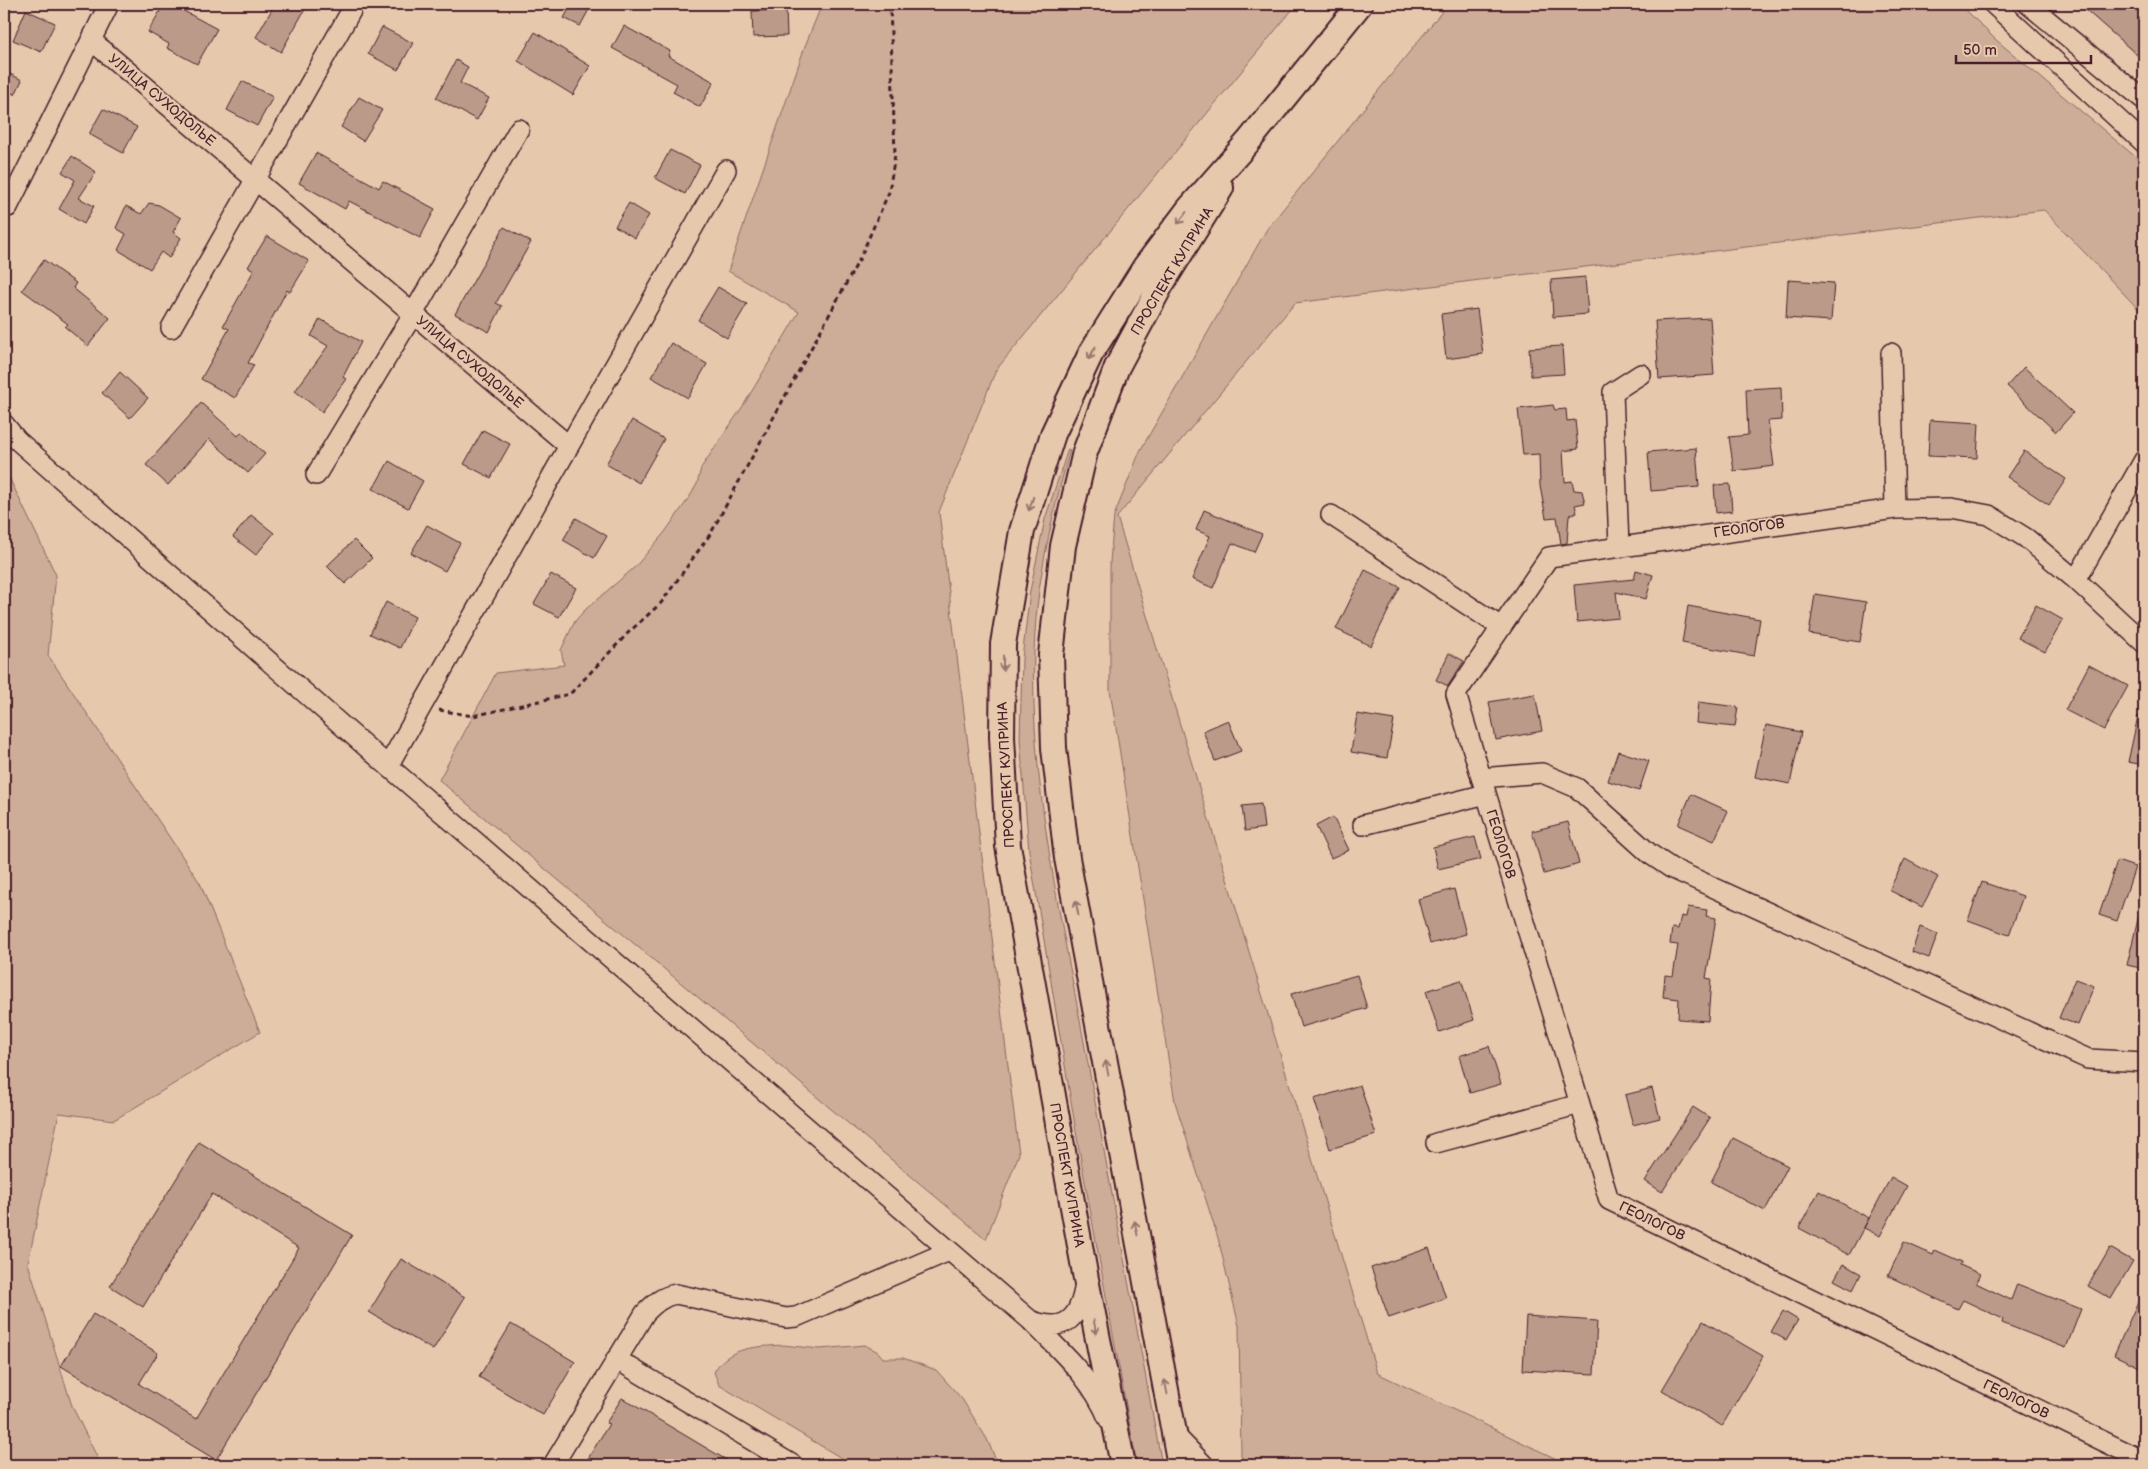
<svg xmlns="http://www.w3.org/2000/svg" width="2148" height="1469" viewBox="0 0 2148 1469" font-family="'Balsamiq Sans',sans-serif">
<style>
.green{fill:#cdad98;stroke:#8c6662}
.building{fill:#bb9a89;stroke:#4a1f2b}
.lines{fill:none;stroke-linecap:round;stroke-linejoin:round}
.minor-casing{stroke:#4a1f2b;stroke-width:22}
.major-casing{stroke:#4a1f2b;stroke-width:28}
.path{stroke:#4a1f2b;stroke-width:3;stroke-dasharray:5 4;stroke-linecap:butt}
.minor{stroke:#e6c9ad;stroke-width:19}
.major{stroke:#e6c9ad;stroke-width:24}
.oneway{stroke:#98746c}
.labels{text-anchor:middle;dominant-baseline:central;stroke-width:4;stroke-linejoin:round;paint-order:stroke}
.street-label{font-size:14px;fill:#4a1f2b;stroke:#e6c9ad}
</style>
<rect width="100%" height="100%" fill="#e6c9ad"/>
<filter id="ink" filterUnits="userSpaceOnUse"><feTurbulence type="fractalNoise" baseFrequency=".02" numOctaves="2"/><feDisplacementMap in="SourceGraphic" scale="10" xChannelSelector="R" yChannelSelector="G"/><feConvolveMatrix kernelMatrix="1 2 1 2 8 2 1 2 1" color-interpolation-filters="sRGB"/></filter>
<g filter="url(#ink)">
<path class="green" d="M822,4H1297L996,370L939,512L1019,1154L986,1239L439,780L496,673L564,665L561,650L575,621L586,609L635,567L665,532L689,498L697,484L701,468L743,406L799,312L728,271L805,46Z
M1448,4H1960L1995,39L2144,164V315L2044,210L1295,303L1117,517L1377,1373L1569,1465H1247L1241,1456L1239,1326L1218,1238L1175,1102L1110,690V562L1114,516L1140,451L1267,229Z
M1068,449L1070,450C1057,496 1046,543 1039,591C1019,744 1059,903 1086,1053C1111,1190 1137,1328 1162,1465H1137L1079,1149L1029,851L1020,739L1022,659L1030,591L1045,519Z
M4,467L56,575L48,655L200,883L260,1032L114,1120L59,1113L28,1263L72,1406L101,1465H4Z
M783,1345L820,1349L865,1345L878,1352L883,1358H903L936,1370L962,1399L987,1439L998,1465H853L719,1385L714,1372C728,1346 757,1347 783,1345Z"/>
<path class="building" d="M164,4H171L217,29L197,64L167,48L169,44L148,32Z
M275,4H308L281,52L256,37Z
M572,4H592L580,26L564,18Z
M2079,4H2131L2144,16V61Z
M26,10L55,23L41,52L13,40Z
M786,10L787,36L753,37L752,11Z
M624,26L670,51L668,56L714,82L700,107L673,92L677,84L612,48Z
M382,27L413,43L398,70L368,54Z
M535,32L590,66L573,95L518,61Z
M456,60L468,67L460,83L489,98L477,120L436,98Z
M4,71L22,80L15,95L4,88Z
M242,81L273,97L257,126L227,110Z
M359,97L382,110L363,141L341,127Z
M103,109L137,127L123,153L89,134Z
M670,150L700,165L685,194L655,178Z
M316,153L379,188L383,181L435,209L420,238L349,201L345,209L299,183Z
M72,156L96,172L79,198L94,206L84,224L59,209L75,180L62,172Z
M149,203L159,205L181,218L173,232L181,238L169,258L161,252L150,269L118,250L126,234L116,228L126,206L141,214Z
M629,203L649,215L635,238L615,226Z
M504,227L531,242L496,303L502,306L489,332L455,314Z
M267,236L309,261L290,292L287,290L248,363L254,365L235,398L201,379L229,329L223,326L254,270L248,267Z
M44,260L76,283L73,288L110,318L88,346L65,327L68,324L22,290Z
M1585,277L1588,314L1553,317L1551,280Z
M1788,280L1834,283L1831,321L1786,318Z
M718,287L747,304L727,338L698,320Z
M1477,309L1483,354L1446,359L1441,314Z
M1710,318L1714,375L1659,379L1655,321Z
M320,319L361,342L343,377L346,379L322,412L295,391L328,346L311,336Z
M671,343L707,364L688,398L651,377Z
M1562,346L1564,374L1531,376L1529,348Z
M2024,367L2073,413L2056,432L2007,386Z
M120,372L148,398L130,418L102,393Z
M1781,387L1782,420L1768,421L1774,466L1734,471L1729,437L1748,435L1746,389Z
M201,403L238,436L241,432L265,454L248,473L209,439L168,485L146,465Z
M1553,405L1555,410L1566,409L1567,421L1575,420L1578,449L1563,451L1565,482L1572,481L1574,490L1582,491L1585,503L1575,505L1577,513L1569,515L1567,543L1561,544L1557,517L1546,518L1540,486L1539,454L1523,455L1518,409Z
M632,420L664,439L639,483L606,464Z
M1930,420L1979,423L1977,458L1928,456Z
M483,430L510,444L491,478L464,464Z
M1696,448L1699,487L1651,491L1648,452Z
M2024,451L2066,479L2049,505L2007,477Z
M389,461L423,481L408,508L373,489Z
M1730,484L1732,511L1716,513L1714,485Z
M1204,510L1262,534L1254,552L1232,543L1213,588L1192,579L1210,536L1196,530Z
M251,515L274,533L256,555L233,537Z
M576,518L607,536L594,558L563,540Z
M427,525L460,543L445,571L411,553Z
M354,540L372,558L345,584L327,566Z
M1365,570L1400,587L1371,646L1336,629Z
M1636,570L1653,575L1646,599L1616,592L1619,618L1577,622L1574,585L1634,579Z
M551,574L576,588L559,617L534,604Z
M1815,594L1866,602L1860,642L1809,634Z
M386,602L415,617L400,648L370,634Z
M2036,605L2063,620L2045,652L2018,638Z
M1688,606L1760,619L1754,656L1682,643Z
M1449,653L1464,661L1448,686L1436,680Z
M2089,665L2128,686L2104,730L2065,710Z
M1535,694L1542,731L1496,740L1489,702Z
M1698,702L1738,707L1735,727L1696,723Z
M1357,714L1394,720L1387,758L1351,752Z
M2138,716L2144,717V765L2128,762Z
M1228,720L1241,751L1215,761L1203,731Z
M1766,725L1801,732L1790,784L1755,777Z
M1618,751L1649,761L1639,791L1608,781Z
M1691,794L1728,811L1714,841L1678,825Z
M1261,804L1264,828L1245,831L1242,806Z
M1333,817L1349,850L1331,858L1316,826Z
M1568,822L1579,864L1544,874L1532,831Z
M1475,837L1481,859L1438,869L1433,847Z
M1905,859L1938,877L1922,907L1889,890Z
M2117,861L2135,867L2117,921L2099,915Z
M1982,882L2023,896L2009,935L1968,920Z
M1454,889L1466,934L1430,944L1418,899Z
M1688,907L1707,910L1706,916L1716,918L1706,978L1711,979L1708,1021L1678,1019L1679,999L1663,997L1665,975L1673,976L1678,945L1670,944L1672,928L1678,929L1681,916L1686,917Z
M2139,915L2144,916V969L2127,965Z
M1920,927L1938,934L1929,958L1912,952Z
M1357,975L1367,1008L1301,1027L1291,994Z
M2075,979L2094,986L2078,1025L2059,1018Z
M1461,980L1474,1020L1439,1032L1426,991Z
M1489,1046L1501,1084L1470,1093L1459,1056Z
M1360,1085L1376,1135L1330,1149L1314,1099Z
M1652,1088L1660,1118L1633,1125L1625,1095Z
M1693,1107L1710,1118L1662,1192L1645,1181Z
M1733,1138L1788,1166L1765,1211L1711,1182Z
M199,1142L352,1235L216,1460L61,1366L93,1314L158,1353L139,1384L196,1419L299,1248L212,1194L143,1307L110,1286Z
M1891,1177L1907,1186L1880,1236L1864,1228Z
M1819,1191L1869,1218L1849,1255L1799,1228Z
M1904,1242L1933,1255L1935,1250L1962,1262L1960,1265L1980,1274L1976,1283L2011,1300L2017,1284L2081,1309L2066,1348L2002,1323L2003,1319L1963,1300L1958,1309L1888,1276Z
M1429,1248L1446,1298L1389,1318L1371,1268Z
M2110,1248L2133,1261L2111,1299L2088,1286Z
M401,1259L465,1297L433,1350L369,1312Z
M1843,1264L1861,1274L1853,1290L1834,1280Z
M2144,1288V1369L2114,1355Z
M1783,1311L1798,1320L1786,1340L1771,1332Z
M1526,1316L1597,1321L1594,1374L1523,1370Z
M1703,1321L1763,1356L1722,1426L1662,1390Z
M511,1324L575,1362L543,1415L479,1377Z
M622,1398L735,1465H584L609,1424L606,1423Z"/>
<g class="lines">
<g class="minor-casing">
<path id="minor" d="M1993,4L2144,143
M2028,4L2144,100
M92,41L569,446L388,766
M8,207L109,4
M171,328L351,11
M1891,353L1895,509
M4,424L17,440L388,766L1030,1320C1062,1353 1091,1377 1109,1420
M569,446L726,170
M316,475L413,314L519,129
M1331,515L1501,627
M1619,546L1613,392L1641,374
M2076,580L2144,460
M2144,643L2076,580L2026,538L1989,515L1951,508L1895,509L1549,557L1456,694L1609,1200L2144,1461
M1481,778L1542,773L1577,788L1650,854L1671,868L2088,1059L2144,1062
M1363,825L1486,794
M1436,1143L1580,1104
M1030,1320C1066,1334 1080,1318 1085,1283
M616,1359L793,1465
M1175,1435L1204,1465
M553,1465L645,1313C655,1303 663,1296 676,1294L786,1318L796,1317L949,1251"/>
</g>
<g class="major-casing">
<path id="major" d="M1123,1465L1086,1279L1008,846L1002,737L1003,644L1022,531L1053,434L1091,353L1145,267L1189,209L1248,142L1360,4
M1180,1465L1067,858L1054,748L1051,655L1063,546L1085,452L1117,367L1161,285L1221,188"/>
</g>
<path class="path" d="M439,710L473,716L570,694L629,632L661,603L711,533L860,258L889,192L895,155L890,4"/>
<use href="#minor" class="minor"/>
<use href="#major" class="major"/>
</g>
<defs><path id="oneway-shaft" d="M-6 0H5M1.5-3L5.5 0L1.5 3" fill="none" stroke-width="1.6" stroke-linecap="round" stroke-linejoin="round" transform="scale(1.25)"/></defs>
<g class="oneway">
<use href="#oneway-shaft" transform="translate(1182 218) rotate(127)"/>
<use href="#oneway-shaft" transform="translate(1092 353) rotate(119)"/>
<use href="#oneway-shaft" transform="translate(1031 504) rotate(108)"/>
<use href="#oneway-shaft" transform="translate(1003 663) rotate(91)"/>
<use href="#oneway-shaft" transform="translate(1077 908) rotate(-101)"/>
<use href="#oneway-shaft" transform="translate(1107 1068) rotate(-101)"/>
<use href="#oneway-shaft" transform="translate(1136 1228) rotate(-101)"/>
<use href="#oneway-shaft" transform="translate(1095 1327) rotate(79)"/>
<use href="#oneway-shaft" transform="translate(1166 1387) rotate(-101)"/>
</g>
</g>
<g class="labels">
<g class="street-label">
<text transform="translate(162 100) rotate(40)">УЛИЦА СУХОДОЛЬЕ</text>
<text transform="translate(1172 271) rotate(-59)">ПРОСПЕКТ КУПРИНА</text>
<text transform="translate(470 362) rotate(40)">УЛИЦА СУХОДОЛЬЕ</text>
<text transform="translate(1749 528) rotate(-8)">ГЕОЛОГОВ</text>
<text transform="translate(1006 775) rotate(-93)">ПРОСПЕКТ КУПРИНА</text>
<text transform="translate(1501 844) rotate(73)">ГЕОЛОГОВ</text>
<text transform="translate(1067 1175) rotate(80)">ПРОСПЕКТ КУПРИНА</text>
<text transform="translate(1652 1221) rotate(26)">ГЕОЛОГОВ</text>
<text transform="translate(2016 1399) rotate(26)">ГЕОЛОГОВ</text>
</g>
</g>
<rect width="2148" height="1469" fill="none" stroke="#e6c9ad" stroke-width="20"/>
<rect x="10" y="10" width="2128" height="1449" fill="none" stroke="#4a1f2b" stroke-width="2" filter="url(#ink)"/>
<path d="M1956 55v8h135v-8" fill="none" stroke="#4a1f2b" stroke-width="2.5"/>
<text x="1963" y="55" font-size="15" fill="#4a1f2b" stroke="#e6c9ad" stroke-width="4" paint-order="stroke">50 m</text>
</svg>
